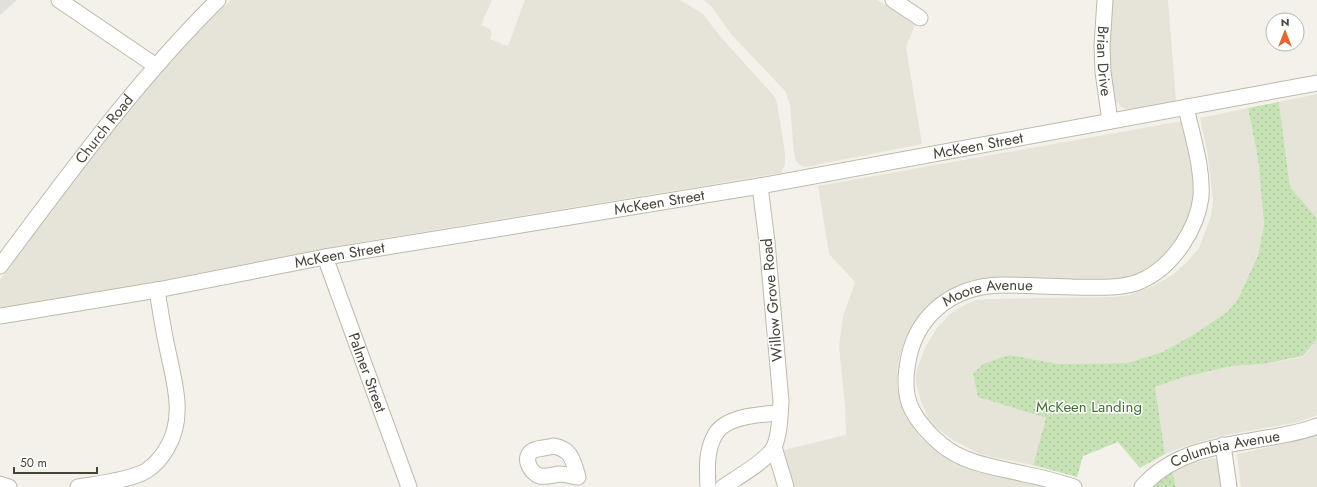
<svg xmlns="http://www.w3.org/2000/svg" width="1317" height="487" viewBox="0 0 1317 487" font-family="Jost,sans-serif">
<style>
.residential{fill:#e6e4d8}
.industrial{fill:#e2e0da}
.grass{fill:url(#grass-dots)}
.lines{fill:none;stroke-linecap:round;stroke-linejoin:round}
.minor-casing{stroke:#bdbaac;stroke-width:17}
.minor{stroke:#fff;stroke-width:15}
.labels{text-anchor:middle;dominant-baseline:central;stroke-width:3;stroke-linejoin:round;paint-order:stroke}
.street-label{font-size:15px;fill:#464338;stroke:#fff}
.park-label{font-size:15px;fill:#3f7231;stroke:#fff}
</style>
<defs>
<pattern id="grass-dots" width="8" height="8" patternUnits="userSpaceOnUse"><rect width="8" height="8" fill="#c7e3b6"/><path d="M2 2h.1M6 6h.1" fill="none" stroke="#acc49d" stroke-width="1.8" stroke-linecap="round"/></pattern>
</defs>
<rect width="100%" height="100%" fill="#f3f1e9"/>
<path class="residential" d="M231,0H492L481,25L490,29L492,34L490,39L508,46L525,0H680L703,14L719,35L774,96L777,102L785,154V164L781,173L343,245L0,312V280L87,165L161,71L188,41Z
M704,0H877L890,8L915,25L906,47L922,144L805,167L800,165L796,161L794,153L790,105L786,92L731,34L711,6Z
M1111,0H1168L1176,101L1143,108L1126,109L1122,107L1115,101L1109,67Z
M1317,94V218L1290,187L1279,102Z
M1248,108L1258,159L1264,224L1258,254L1238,299L1227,312L1193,335L1162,352L1128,363L1059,364L1009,355L978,397L1046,418L1033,465L992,457L978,453L953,440L934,426L929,420L921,401L916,383V374L918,366L926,346L937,328L949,315L962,306L976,300L990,299L1113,297L1129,295L1153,286L1171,276L1187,262L1199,248L1211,216L1213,200L1208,156L1200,118Z
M1182,121L1195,186L1193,208L1181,239L1151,267L1135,275L1115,279L1025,282L927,309L918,319L903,345L899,359L897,373V388L900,402L905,416L920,437L941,455L967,468L1046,487H793L784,450L846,435L845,405L839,346L843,317L855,282L829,254L818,186Z
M1317,340V415L1299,422L1221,436L1189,445L1165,454L1155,387L1184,377L1232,366L1263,364L1303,357Z
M1317,434V487H1241L1237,454L1288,443Z
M1213,458L1219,461L1223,487H1176L1172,471L1188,464Z"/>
<path class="industrial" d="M0,0H17L0,15Z"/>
<path class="grass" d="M1279,102L1290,187L1317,218V340L1303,356L1263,364L1232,366L1184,377L1155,387L1165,454L1140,468L1118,442L1083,456L1077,477L1033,465L1046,418L978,397L973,374L983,364L1009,355L1059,364L1128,363L1162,352L1193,335L1227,312L1238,299L1258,255L1264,224L1258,159L1248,108Z
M1172,471L1176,487H1153Z"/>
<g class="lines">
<g class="minor-casing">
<g id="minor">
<path d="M59,0L156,66"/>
<path d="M893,0L920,18"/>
<path id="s1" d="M1105,0L1102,46L1103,72L1110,121"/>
<path id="s2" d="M325,257L409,487"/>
<path id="s3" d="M0,266C69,174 136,81 218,0"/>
<path id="s4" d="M0,316L157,290L325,257L760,186L1317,83"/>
<path d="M1223,445L1229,487"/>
<path d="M553,446C572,449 573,461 578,477C571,476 565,474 559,474C553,475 547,477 540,476C530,473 521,456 534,450C540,448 547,448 553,446Z"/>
<path d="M774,447L786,487"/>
<path d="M0,484L9,487"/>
<path d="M78,487C96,484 131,480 146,471C155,465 162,457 167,448C186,417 174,381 167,347C163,328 160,309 157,290"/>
<path d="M708,487C707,470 706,450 715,435C725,416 761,414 780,413"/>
<path d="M723,487C736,478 767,461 774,447C780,434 780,415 781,401L767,242L760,186"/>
<path id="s5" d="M1074,487C1058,482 1041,477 1024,474C996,467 965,464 942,445C931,436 919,423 912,410C906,398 905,382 907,368C913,317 951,286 1002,285C1025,285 1049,286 1072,287C1093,287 1116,289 1136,283C1155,276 1171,261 1182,245C1192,230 1199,215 1201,197C1203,167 1192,136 1186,107"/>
<path id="s6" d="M1142,487C1175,449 1226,445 1273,437C1288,434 1303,432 1317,426"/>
</g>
</g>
<use href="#minor" class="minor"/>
</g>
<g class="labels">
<g class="street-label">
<text stroke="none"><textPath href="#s1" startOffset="61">Brian Drive</textPath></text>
<text stroke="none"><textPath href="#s3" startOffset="172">Church Road</textPath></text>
<text stroke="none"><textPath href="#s4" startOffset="993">McKeen Street</textPath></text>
<text stroke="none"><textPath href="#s4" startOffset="669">McKeen Street</textPath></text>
<text stroke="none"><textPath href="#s4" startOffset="345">McKeen Street</textPath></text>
<text stroke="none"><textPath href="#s5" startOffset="352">Moore Avenue</textPath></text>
<text transform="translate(772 300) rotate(-95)">Willow Grove Road</text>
<text stroke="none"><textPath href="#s2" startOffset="123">Palmer Street</textPath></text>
<text stroke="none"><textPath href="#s6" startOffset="94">Columbia Avenue</textPath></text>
</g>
<g class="park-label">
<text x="1089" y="407">McKeen Landing</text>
</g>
</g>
<g transform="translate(1285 32)"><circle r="19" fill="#ffffff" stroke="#b5b4af"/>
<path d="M0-3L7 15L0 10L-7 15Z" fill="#e5672e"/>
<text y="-6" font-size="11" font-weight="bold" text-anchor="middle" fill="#464338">N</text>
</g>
<path d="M14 467v6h83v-6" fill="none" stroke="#464338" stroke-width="2"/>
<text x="20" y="467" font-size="12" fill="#464338" stroke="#ffffff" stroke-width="3" paint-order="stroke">50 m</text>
</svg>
